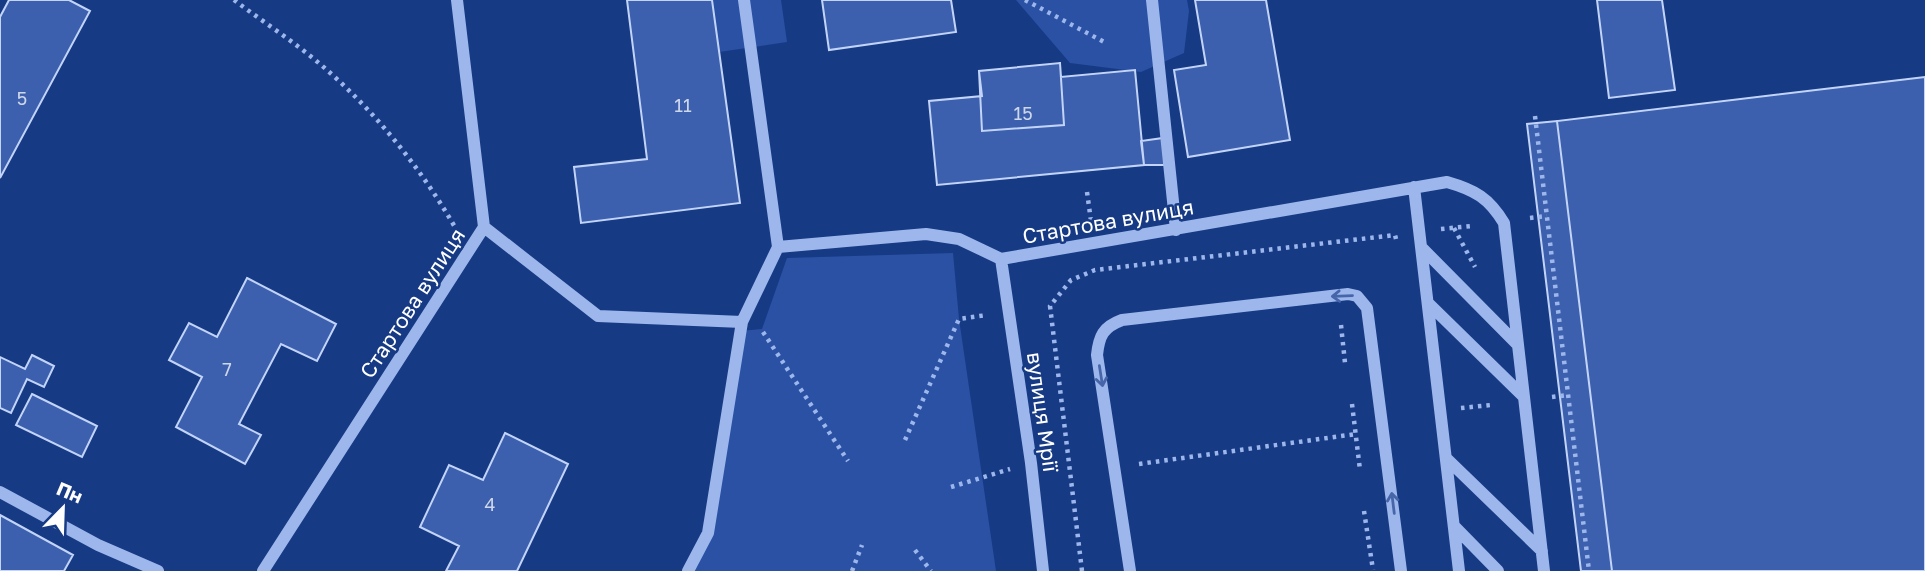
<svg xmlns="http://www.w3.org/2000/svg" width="1925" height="571" viewBox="0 0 1925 571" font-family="'Golos Text',sans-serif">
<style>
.green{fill:#2a51a3}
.building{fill:#3c60ad;stroke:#c2d4f9;stroke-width:2}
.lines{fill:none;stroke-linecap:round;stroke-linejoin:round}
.path{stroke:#9db7ed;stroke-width:4.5;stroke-dasharray:3.5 5;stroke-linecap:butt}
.minor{stroke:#9db7ed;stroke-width:12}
.oneway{stroke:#4666a9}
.labels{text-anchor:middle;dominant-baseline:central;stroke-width:5;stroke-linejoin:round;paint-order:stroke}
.number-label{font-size:18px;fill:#ced7ea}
.street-label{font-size:21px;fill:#fff;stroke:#173a85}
</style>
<rect width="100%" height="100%" fill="#173a85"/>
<path class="green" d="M712,0H781L787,42L719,52Z
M1016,0H1187L1189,11L1184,53L1141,72L1070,63Z
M953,253L959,319L996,571H688L708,533L740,331L762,329L787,258Z"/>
<path class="building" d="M9,0H69L90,11L0,178V17Z
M627,0H712L740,203L581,223L574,167L647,159Z
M822,0H951L956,32L829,50Z
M1195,0H1266L1290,140L1188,157L1174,70L1206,65Z
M1597,0H1662L1675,90L1609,98Z
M1060,63L1064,125L982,131L979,71Z
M1060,63L1061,77L1135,70L1144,165L937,185L929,101L982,96L979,71Z
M1925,77V571H1612L1557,121Z
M1557,121L1588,375L1612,571H1581L1527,124Z
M1163,138L1165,165H1144L1141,141Z
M247,278L336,324L317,361L281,344L239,424L261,435L245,464L176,427L202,377L169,360L189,323L217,337Z
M32,355L54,366L44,387L27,379L11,413L0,408V357L25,369Z
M32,394L97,426L82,457L16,425Z
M505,433L568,464L517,571H446L459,546L420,527L449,465L483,480Z
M0,515L73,555L64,571H0Z"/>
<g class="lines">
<path class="path" d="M234,0C262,21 293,41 320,64C374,110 421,168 456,229
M1025,0L1106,43
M1535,116L1589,571
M1087,192L1091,221
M1530,218L1547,216
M1454,228L1475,267
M1441,229L1472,226
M1341,325L1345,363
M763,332L848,461
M1552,397L1568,395
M1352,404L1360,470
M1461,408L1491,405
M905,440L959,319L987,315
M1139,464L1356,434
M951,487L1010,469
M1364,511L1373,570
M915,550L931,571
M852,571L862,545
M1082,571L1050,306L1071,280L1095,270L1395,235L1396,239"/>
<path class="minor" d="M457,0L484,227
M744,0L778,247
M1152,0L1176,230
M1414,187L1459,571
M1421,247L1518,345
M1001,259L1031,463L1043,571
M1428,303L1524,397
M1446,458L1542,551
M0,492L98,545L158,571
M1454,526L1498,571
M263,571L484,227L598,316L742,322L778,247L926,234L959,239L1001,259L1447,182C1475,190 1489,198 1504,223L1544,571
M688,571L708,533L742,322
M1130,571L1097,355C1099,336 1103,327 1122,320L1348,294L1357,296L1367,308L1401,571"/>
</g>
<defs><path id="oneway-shaft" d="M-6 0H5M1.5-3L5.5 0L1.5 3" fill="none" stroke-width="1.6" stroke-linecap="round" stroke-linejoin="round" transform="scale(1.75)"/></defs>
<g class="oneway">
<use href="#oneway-shaft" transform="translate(1342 296) rotate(178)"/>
<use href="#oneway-shaft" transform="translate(1101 376) rotate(81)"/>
<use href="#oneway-shaft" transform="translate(1393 503) rotate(-97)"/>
</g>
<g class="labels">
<g class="number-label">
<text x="22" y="98">5</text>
<text x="683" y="105">11</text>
<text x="1023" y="113">15</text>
<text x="227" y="369">7</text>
<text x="490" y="504">4</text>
</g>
<g class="street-label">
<text transform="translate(1108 221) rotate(-10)">Стартова вулиця</text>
<text transform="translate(412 303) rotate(-57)">Стартова вулиця</text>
<text transform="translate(1043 412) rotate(82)">вулиця Мрії</text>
</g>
</g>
<g transform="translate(63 508) rotate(23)" stroke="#173a85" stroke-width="5" paint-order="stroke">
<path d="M0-5L12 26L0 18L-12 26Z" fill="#ffffff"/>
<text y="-10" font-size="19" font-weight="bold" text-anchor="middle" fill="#ffffff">Пн</text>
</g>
</svg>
